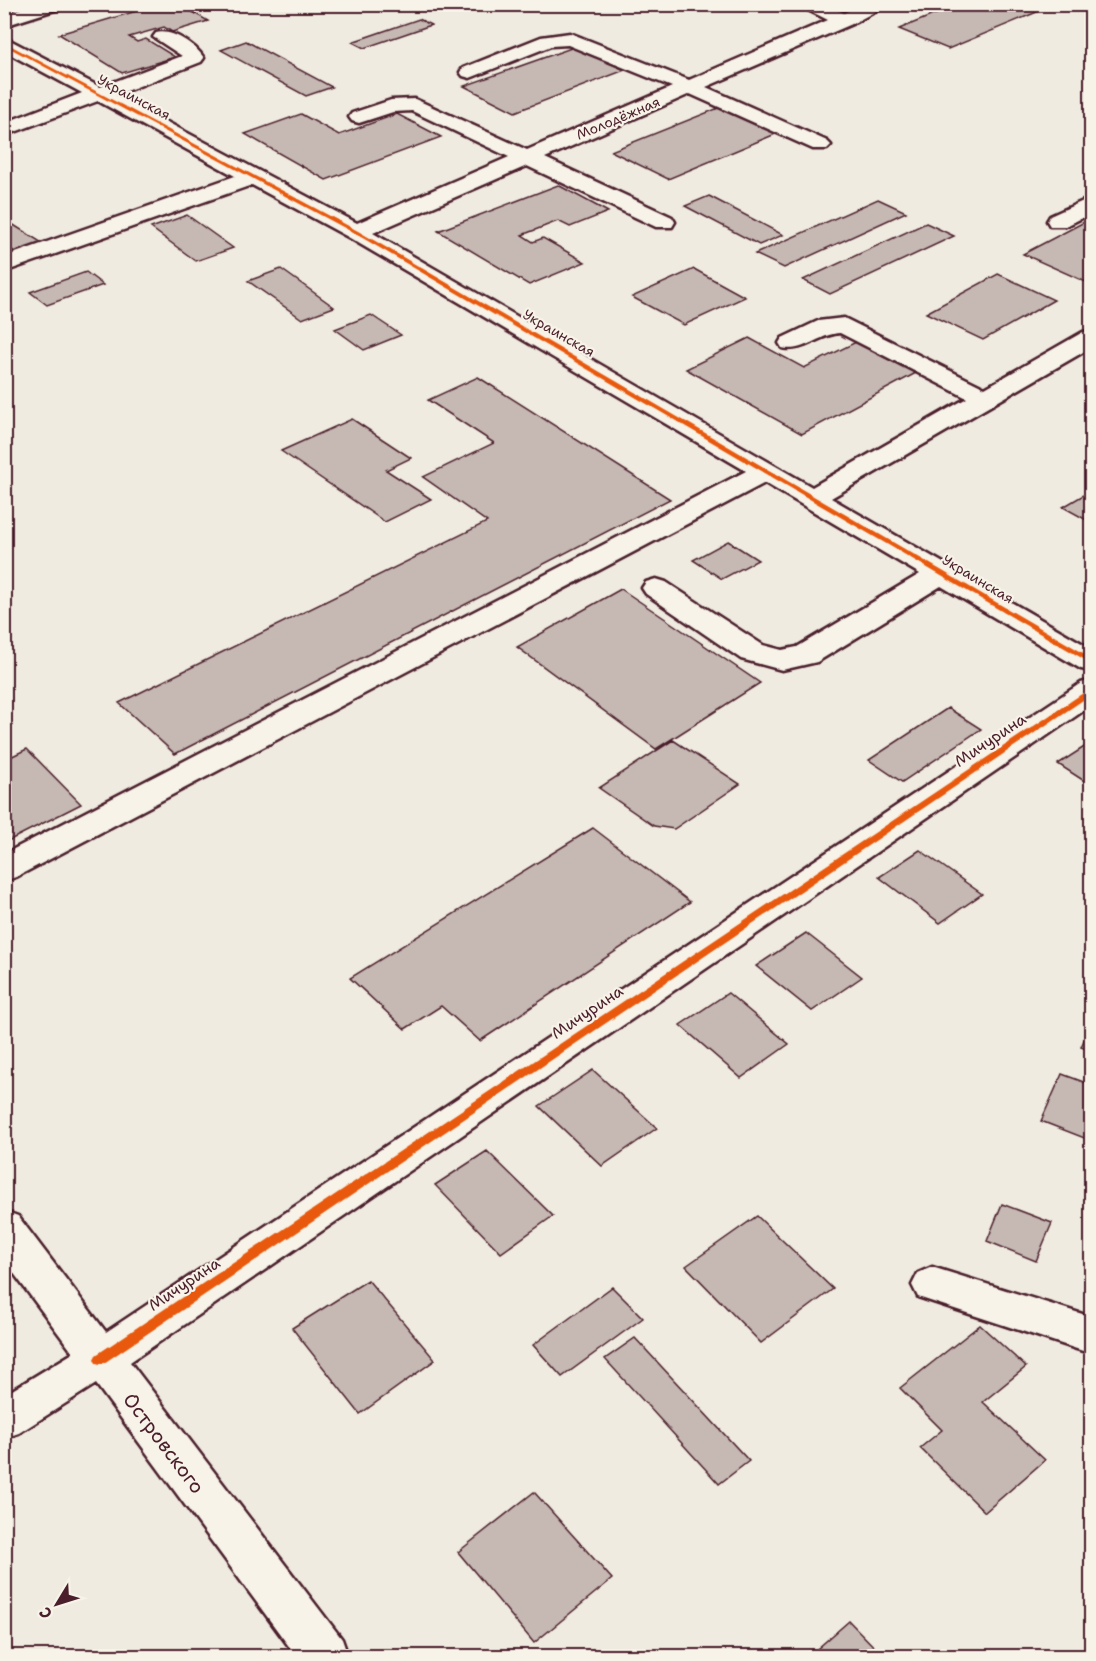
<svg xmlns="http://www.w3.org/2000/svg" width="1096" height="1661" viewBox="0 0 1096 1661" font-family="'Shantell Sans',sans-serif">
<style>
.building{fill:#c6b8b3;stroke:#4a1f2b;stroke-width:1.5}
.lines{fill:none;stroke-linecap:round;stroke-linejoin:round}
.minor-casing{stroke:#4a1f2b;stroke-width:5}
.minor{fill:#f7f3e8;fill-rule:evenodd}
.cycleway-casing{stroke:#f7f3e8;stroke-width:4}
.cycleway{fill:#e8590c;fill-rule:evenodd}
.labels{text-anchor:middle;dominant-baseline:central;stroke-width:4.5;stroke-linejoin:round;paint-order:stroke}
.far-street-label{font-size:14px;fill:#4a1f2b;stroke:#f7f3e8}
.street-label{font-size:16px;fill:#4a1f2b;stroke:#f7f3e8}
.near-street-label{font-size:20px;fill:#4a1f2b;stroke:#f7f3e8}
</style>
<rect width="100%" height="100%" fill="#f0ebe0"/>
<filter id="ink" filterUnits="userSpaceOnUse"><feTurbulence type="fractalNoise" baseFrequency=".0167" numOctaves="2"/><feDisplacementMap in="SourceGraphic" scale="12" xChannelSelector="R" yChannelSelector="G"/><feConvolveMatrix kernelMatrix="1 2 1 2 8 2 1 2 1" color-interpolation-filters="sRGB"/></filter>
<g filter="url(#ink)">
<path class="building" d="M160,4H179L208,21L172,32L164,27L129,37L137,42L146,39L175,57L122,73L59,34Z
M960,4H1018L1037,12L948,49L899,29Z
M419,19L431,25L364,48L352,42Z
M246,41L332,87L306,96L221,50Z
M574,47L625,70L515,112L464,86Z
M721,107L778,133L668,179L611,151Z
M301,114L339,135L397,114L441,137L326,180L245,134Z
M558,185L608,212L570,227L558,221L522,235L533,242L543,238L585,262L529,285L438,231Z
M709,196L783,235L759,245L685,206Z
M878,199L906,212L784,268L755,254Z
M187,215L233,248L196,261L151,228Z
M1092,218V281L1088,283L1023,254Z
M4,219L44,244L18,254L4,245Z
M926,223L954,236L830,294L803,280Z
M281,269L334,307L302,319L248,281Z
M694,269L745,297L684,325L632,297Z
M86,272L103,285L47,305L30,292Z
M998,274L1054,300L983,340L926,313Z
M371,315L401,335L364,350L335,329Z
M749,338L804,368L858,341L918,372L802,434L686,369Z
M478,377L670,499L175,754L119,703L487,522L423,477L494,443L428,400Z
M352,419L411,458L386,470L431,499L385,522L281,451Z
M1092,490V523L1063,507Z
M728,541L758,560L722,579L693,560Z
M621,589L760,683L656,749L517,647Z
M948,708L981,729L902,782L869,760Z
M673,740L740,784L674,829L654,826L599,788Z
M1092,742V786L1058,764Z
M27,749L81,804L4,843V760Z
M593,828L690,902L480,1041L441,1006L405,1029L350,978Z
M920,850L982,894L940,923L879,877Z
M806,933L862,977L812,1011L756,966Z
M728,993L789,1044L741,1078L680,1025Z
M1092,1021V1051L1081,1047Z
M593,1070L657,1128L602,1166L539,1106Z
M1062,1074L1092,1085V1141L1041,1121Z
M487,1151L553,1216L501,1253L435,1185Z
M1002,1204L1052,1223L1036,1261L987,1241Z
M757,1216L833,1289L761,1343L686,1266Z
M368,1280L435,1360L360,1414L292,1328Z
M612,1287L643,1318L562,1377L533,1345Z
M980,1325L1026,1367L983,1402L1045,1460L985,1512L920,1448L942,1430L900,1388Z
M635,1338L749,1461L719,1484L605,1359Z
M534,1492L612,1579L534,1643L458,1552Z
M849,1621L883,1656H809Z"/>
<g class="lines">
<g class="minor-casing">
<path id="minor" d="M33,4H63L61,8L4,26V14Z
M796,4H823L844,13L863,4H889L852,24L706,87L827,141L831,145L827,149H813L690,94L545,158L672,217L675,222L672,227H656L527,166L373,233L812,487L967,398L840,333C819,334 804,353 782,348L779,343L782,338L818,321L844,318L985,388L1083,332L1092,330V347L831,498L1092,649V671L1081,669L941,586L817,662L782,670L741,659L646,594L642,588L646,582L656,579L666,582L763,645L782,650L797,647L920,574L765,483L16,877L4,881V854L746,471L348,237L252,185L4,272V257L235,176L98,101L4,136V123L82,93L4,51V37L100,87L182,56L153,37L156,33C172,29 196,45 204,58L201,62L116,95L357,223L509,157L412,111L393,112L359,123L352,121L349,117L352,113L391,100L415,99L527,150L672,87L568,45L551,46L470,78L463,76L460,72L463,68L541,37L570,33L689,80L828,20Z
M1092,197V213L1066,226H1050L1047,221L1050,216Z
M1092,680V705L130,1362L342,1639L348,1656H296L96,1384L19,1433L4,1438V1395L73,1353L4,1260V1211L18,1216L106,1332L1081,683Z
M932,1267L1092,1317V1354L918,1297L912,1285L918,1273Z"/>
</g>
<use href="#minor" class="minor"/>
<g class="cycleway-casing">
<path id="cycleway" d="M4,42L358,231L1092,658V664L354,233L4,45Z
M1092,687V694L104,1363L100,1364L96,1363L94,1359L96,1355Z"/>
</g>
<use href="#cycleway" class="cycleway"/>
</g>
</g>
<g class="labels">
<g class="far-street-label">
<text transform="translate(134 97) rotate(28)">Украинская</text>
<text transform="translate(618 118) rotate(-23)">Молодёжная</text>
<text transform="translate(559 333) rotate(30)">Украинская</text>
<text transform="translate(978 579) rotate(31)">Украинская</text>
</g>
<g class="street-label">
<text transform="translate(990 740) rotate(-34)">Мичурина</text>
<text transform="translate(587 1012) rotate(-34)">Мичурина</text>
<text transform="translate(184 1284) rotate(-34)">Мичурина</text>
</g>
<g class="near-street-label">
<text transform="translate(164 1443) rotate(53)">Островского</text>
</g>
</g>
<rect width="1096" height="1661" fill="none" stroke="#f7f3e8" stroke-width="24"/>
<rect x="12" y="12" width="1072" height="1637" fill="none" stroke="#4a1f2b" stroke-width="2" filter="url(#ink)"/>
<g transform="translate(57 1604) rotate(232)" stroke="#f7f3e8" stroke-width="4.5" paint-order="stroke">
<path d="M0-4.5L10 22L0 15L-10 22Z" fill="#4a1f2b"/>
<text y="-9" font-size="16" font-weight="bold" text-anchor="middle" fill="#4a1f2b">С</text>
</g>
</svg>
